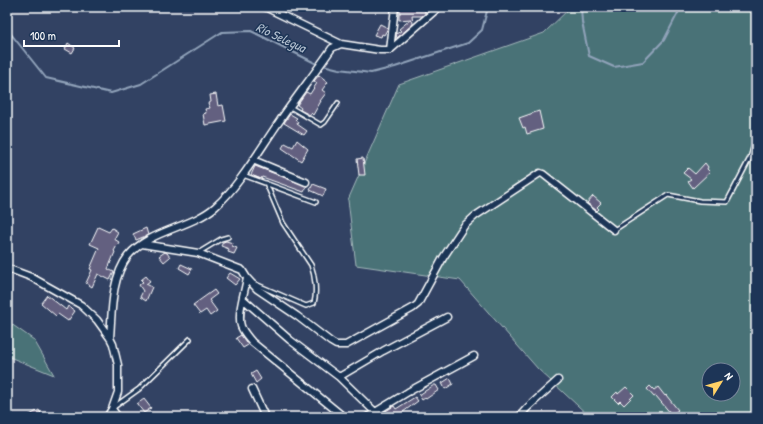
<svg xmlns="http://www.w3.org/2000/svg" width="763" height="424" viewBox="0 0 763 424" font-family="'Patrick Hand',sans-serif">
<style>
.green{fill:#497277;stroke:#a4b8bb;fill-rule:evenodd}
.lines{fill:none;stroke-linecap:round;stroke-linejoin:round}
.stream{stroke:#91a3ba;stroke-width:2}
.building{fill:#636080;stroke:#fff}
.lane-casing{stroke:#fff;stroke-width:6}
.street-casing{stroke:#fff;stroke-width:9}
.lane{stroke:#1d3557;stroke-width:3}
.street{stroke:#1d3557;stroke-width:6}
.labels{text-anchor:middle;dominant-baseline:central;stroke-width:3;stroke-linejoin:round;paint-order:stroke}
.water-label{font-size:13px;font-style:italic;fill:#b5c2d1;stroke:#1d3557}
</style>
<rect width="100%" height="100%" fill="#324263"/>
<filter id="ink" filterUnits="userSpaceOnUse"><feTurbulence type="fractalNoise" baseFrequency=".025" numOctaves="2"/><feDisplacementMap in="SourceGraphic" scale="8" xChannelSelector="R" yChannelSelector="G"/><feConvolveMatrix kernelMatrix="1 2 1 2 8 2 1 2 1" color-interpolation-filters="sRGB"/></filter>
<g filter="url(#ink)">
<path class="green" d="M571,7H756V417H590L538,369L460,280L356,265L348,200L399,84L544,33ZM709,370H733V394H709Z
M7,321L34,340L54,375L7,356Z"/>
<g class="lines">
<path class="stream" d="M581,7L582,22L589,56L614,67L643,62L664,40L681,7
M7,29L46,78L111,93L141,84L222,32L251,31L315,63L339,69L371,73L395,67L468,43L482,30L488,7"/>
</g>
<path class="building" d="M400,7H425V14L422,16H412L413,24L397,38L396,34L401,31L399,29L411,19L399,20V14H400Z
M380,24L388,28L384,35L382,34L381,37L374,35Z
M68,43L75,48L72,53L65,49Z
M319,75L328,82L322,90L326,93L320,101H321L313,115L311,113L310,115L300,110L301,108L297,105L306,92L310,94L317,83L314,81Z
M216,94L218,106L223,105L226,121L205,125L203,114L206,113L205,109L210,108L208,103L211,102L210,95Z
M539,111L543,129L527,134L525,127L523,128L519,118Z
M290,114L297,118L295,120L298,122L297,124L307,131L304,135L284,123Z
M297,140L308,149L301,161L282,148L285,143L293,147Z
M363,158L365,175H359L357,159Z
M705,163L708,167L707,169L710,172L693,188L688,181L691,179L683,173L688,168L695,174Z
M255,166L307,186L304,192L262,177L261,179L251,175Z
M313,184L326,189L323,196L310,190Z
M593,196L601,203L597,207L599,209L597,211L587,203Z
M98,227L109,232L112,228L118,232L114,239L119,242L114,251L115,252L108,269L114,272L110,280L98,274L92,287L86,283L92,270L90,269L99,248L90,244Z
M146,228L148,235L136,240L133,234Z
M226,241L233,243L232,246L237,248L234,254L228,252L229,249L221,246L223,242Z
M165,252L167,253L170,257L164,262L159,256Z
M181,264L192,269L189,274L179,268Z
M230,273L240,279L235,285L226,278Z
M146,276L150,281L146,284L152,287L146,301L140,297L143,291L139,285L143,282L141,280Z
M214,290L217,294L209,300L217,311L210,316L206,310L200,314L193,305Z
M47,295L66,310L68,306L75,311L68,321L58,314L56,316L41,303Z
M241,335L248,345L243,348L236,338Z
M256,371L261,379L256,383L251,374Z
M450,378L453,384L445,389L442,383Z
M434,385H436L439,390L426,399L425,398L422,400L419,395Z
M650,386L654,390L658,387L665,396L666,395L678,410L672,415L656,396L654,397L647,389Z
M626,387L634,395L624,405L620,401L618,403L612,397L617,392L618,394Z
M415,397L418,401L399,415L400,417H376L394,406L396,409Z
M144,399L151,408L144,413L137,404Z
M39,410L42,415L39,417H26Z"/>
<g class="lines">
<g class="lane-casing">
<path id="lane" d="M290,107L321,125L325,122L338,103
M243,175L316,202
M614,230L668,195L700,201L727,202L750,158L756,139
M198,253L221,239L228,237
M253,283L306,306L314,303C317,292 315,276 311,265L283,223L266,183
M114,407L139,389L190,339"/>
</g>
<g class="street-casing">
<path id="street" d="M265,7L341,44
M390,50L439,7
M253,160L306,182
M142,244L198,253L242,270L247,278C245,291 237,313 241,326C243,332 248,337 252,342L344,417
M7,268L31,277L81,305L97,320L110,338L113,344L118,365V392L112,409L107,417
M247,278L257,289L297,316L331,342L336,345H346L413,308L418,304L443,258L464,226L475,216L540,173L543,174L614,230
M243,299L290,340L339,377L375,412
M110,338C112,312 111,278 128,256C149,230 191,228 215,207C240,185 260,149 279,122C296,97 315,73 332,48L341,44L380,50H390L395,7
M339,377L383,351L447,317
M252,389L265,417
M112,409L118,417
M367,417L408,392L474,356
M519,417L527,408L558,380"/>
</g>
<use href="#lane" class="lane"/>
<use href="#street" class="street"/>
</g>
</g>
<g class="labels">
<g class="water-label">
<text transform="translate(281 37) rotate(25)">Río Selegua</text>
</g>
</g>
<rect width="763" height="424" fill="none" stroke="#1d3557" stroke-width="24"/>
<rect x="12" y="12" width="739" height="400" fill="none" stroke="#fff" stroke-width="1.5" filter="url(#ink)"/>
<g transform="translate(721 382) rotate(53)"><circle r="19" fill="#1d3557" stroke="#77869a"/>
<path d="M0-3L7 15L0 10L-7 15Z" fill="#ffd166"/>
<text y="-6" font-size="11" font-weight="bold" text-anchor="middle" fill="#ffffff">N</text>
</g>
<path d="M24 40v6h95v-6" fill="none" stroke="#ffffff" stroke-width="2"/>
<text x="30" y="40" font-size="12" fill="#ffffff" stroke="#1d3557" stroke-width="3" paint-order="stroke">100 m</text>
</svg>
